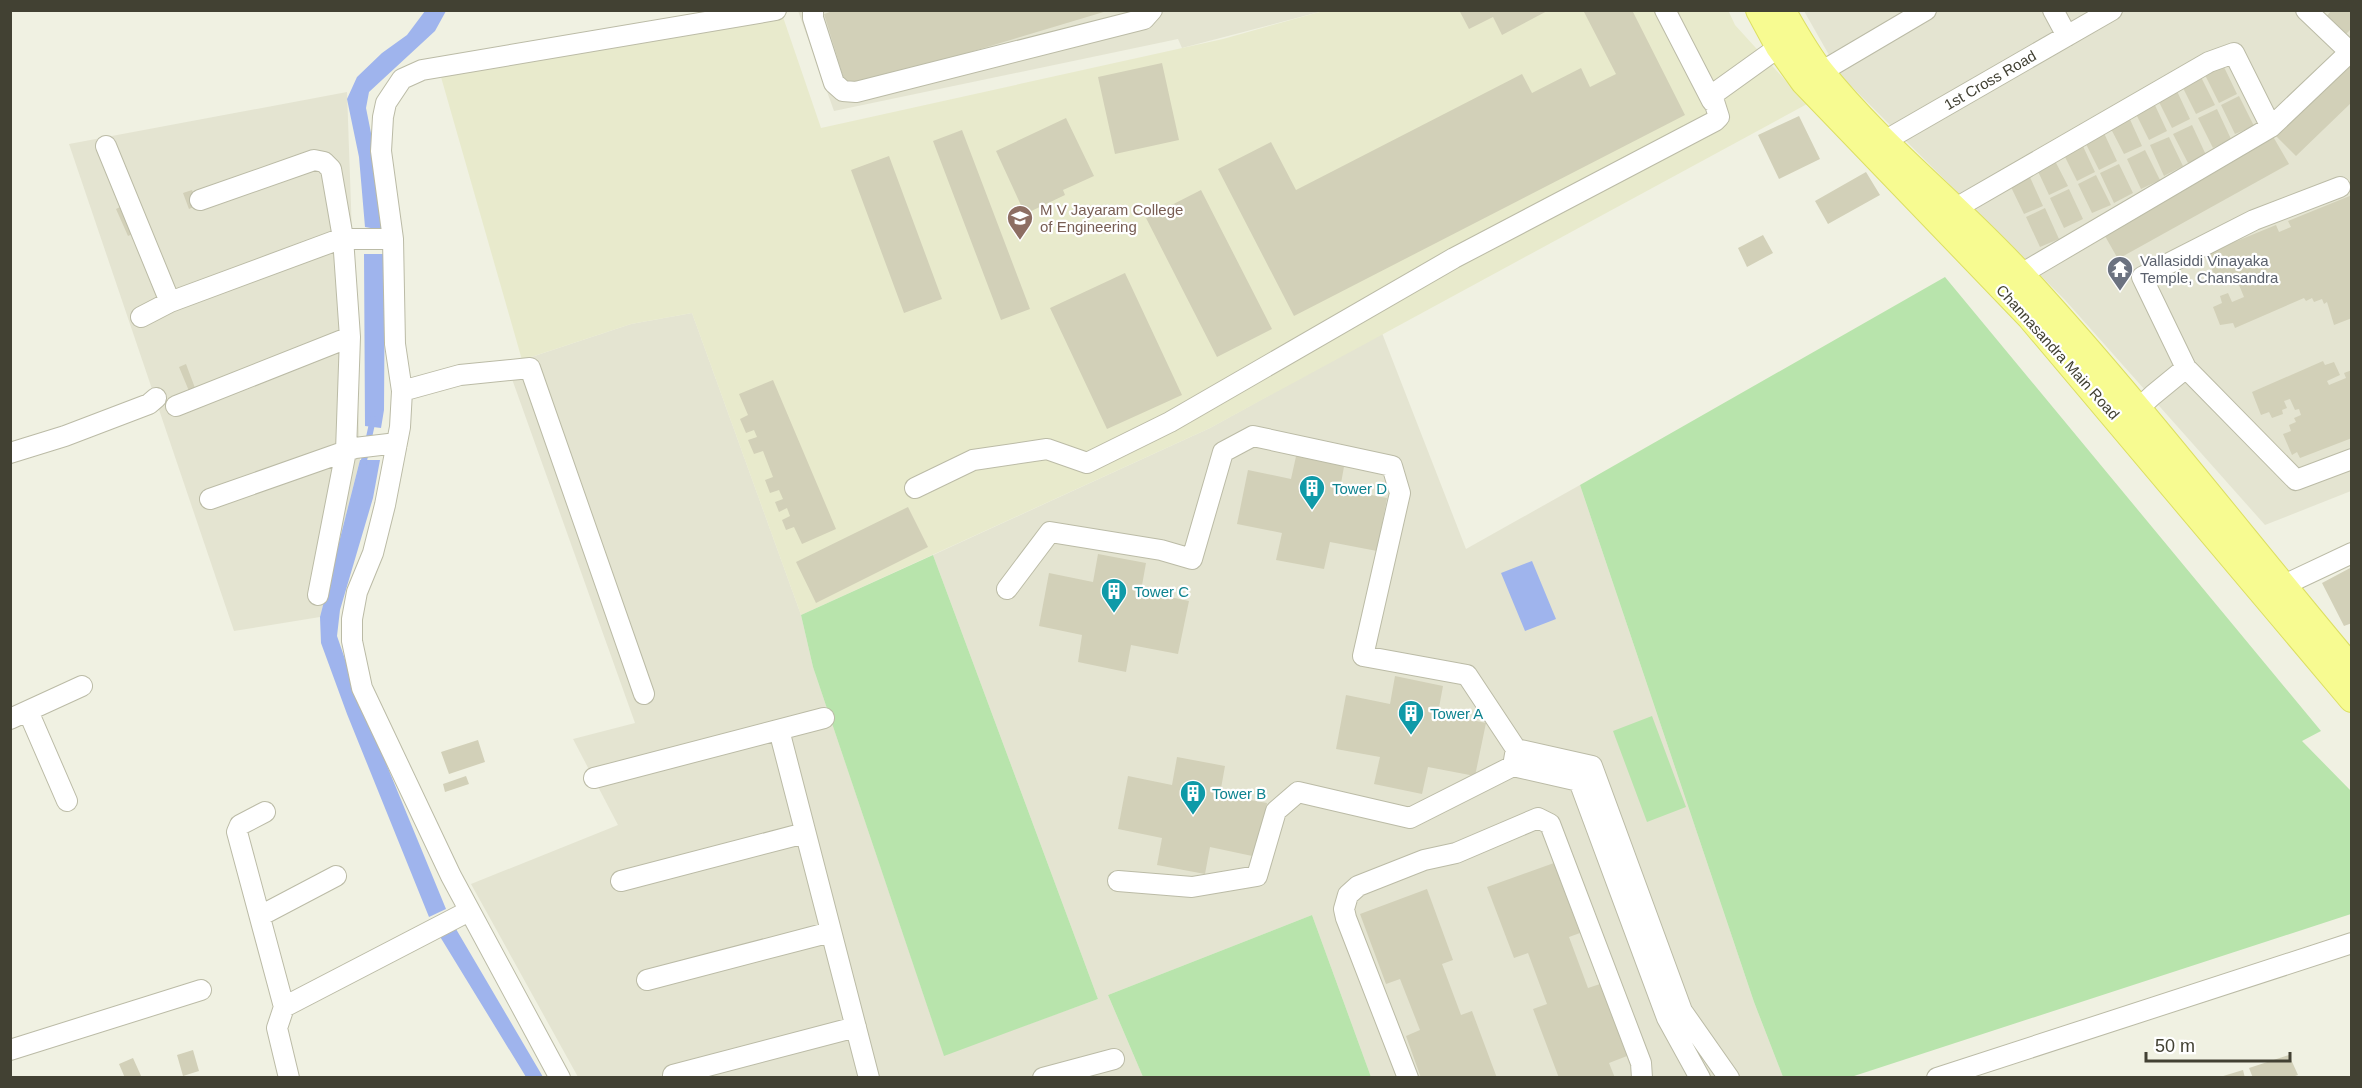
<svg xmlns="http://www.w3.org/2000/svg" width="2362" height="1088" viewBox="0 0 2362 1088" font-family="Helvetica,sans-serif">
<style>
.residential{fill:#e4e4d1}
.education{fill:#e8eacc}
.green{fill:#b8e4ac}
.water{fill:#9fb4ed}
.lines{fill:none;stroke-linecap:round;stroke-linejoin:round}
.stream{stroke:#9fb4ed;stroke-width:6}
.building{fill:#d2d0b8}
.minor-casing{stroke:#bbbba6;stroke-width:22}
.major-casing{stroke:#dcdf62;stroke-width:28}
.minor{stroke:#fff;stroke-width:20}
.major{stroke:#f7fb91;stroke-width:26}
.labels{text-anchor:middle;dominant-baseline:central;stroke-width:4.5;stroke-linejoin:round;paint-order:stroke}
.street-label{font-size:15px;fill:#424133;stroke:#fff}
.education-label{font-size:15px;fill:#785e54;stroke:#fff;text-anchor:start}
.worship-label{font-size:15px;fill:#5b616d;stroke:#fff;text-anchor:start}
.culture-label{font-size:15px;fill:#0d838f;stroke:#fff;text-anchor:start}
</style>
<rect width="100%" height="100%" fill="#f0f1e2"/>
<path class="residential" d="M798,11H1323L1182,48L1178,39L834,111Z
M1804,11H2351V491L2265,525L2065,300L1841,76Z
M347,92L360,460L320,617L234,631L69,144Z
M692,313L801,615L813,667L944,1055L1098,999L933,555L1210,428L1382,333L1466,549L1580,485L1754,1002L1783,1077H1371L1312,915L1108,995L1143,1077H578L471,884L618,825L573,739L635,723L507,365L631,324Z"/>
<path class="education" d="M1728,10L1735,25L1807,104L1210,428L801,615L692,313L631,324L522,360L441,77L783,17L821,128L1223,39L1323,11Z"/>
<path class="green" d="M1945,277L2321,731L2302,741L2351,791V914L1851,1077H1783L1754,1002L1580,485Z
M933,555L1098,999L944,1056L813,667L801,615Z
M1652,716L1686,807L1647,822L1613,731Z
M1312,915L1371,1077H1143L1108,995Z"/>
<path class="water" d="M425,11H446L435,31L369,92L366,108L376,158L382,230L365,227L359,157L347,99L357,77L382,53L407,35Z
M364,254H385L384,410L381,428L365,426Z
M360,460H380L373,498L340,610L337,636L355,688L446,909L429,917L347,714L321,643L320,617Z
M1532,561L1556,619L1525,631L1501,573Z
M456,929L543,1077H526L439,935Z"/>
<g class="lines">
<path class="stream" d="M363,465L373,419"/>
</g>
<path class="building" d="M836,10H1107V11L847,89L824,14Z
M1459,10H1549L1502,35L1493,17L1469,29Z
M1583,10H1632L1685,115L1294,316L1218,169L1271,142L1296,190L1522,74L1532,93L1581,68L1590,87L1616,74Z
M2332,10H2352V28L2343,37L2325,18Z
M2352,59V102L2296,156L2274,134Z
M1162,63L1179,140L1115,154L1098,77Z
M2223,65L2237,94L2219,103L2204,73Z
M2200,75L2215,105L2196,114L2181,84Z
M2176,89L2190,119L2172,128L2157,98Z
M2239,96L2254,126L2235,134L2221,105Z
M2153,101L2167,131L2149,140L2134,110Z
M2217,109L2231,139L2213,148L2198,118Z
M2128,115L2142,146L2124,154L2109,125Z
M1799,116L1820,159L1779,179L1758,135Z
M1066,118L1094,176L1063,190L1065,195L1025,214L996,151Z
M2192,125L2206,155L2188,163L2173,134Z
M962,130L1030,309L1001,320L933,141Z
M2103,131L2117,161L2099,170L2084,140Z
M2271,133L2289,164L2118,259L2101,229Z
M2169,137L2183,166L2164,176L2150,145Z
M2081,142L2095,172L2077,181L2062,151Z
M2145,150L2160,180L2141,189L2127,159Z
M889,156L942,299L904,313L851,170Z
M2053,157L2068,186L2049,195L2035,165Z
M2119,164L2133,193L2114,203L2100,173Z
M1866,172L1880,195L1828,224L1815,201Z
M2029,175L2043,206L2024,214L2010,185Z
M2096,175L2111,205L2092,213L2078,184Z
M2069,189L2083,219L2064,228L2050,198Z
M192,190L198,205L189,209L183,193Z
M1201,190L1272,329L1217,357L1146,218Z
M2352,195V318L2334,325L2327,302L2324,304L2322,299L2314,302L2312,298L2306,301L2304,298L2235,328L2233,323L2220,325L2213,307L2222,303L2220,296L2228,293L2232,302L2244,297L2239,285L2247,282L2245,276L2225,281L2222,273L2215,276L2205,254L2276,225L2279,232L2291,227L2288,221Z
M126,204L139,231L128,236L116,209Z
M2045,208L2059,239L2040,247L2026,217Z
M1763,235L1773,253L1747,267L1738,248Z
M1125,273L1182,395L1107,429L1050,308Z
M2323,361L2325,365L2334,362L2340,375L2327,381L2329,385L2346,378L2344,373L2352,370V438L2300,458L2297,452L2292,455L2283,434L2291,431L2289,425L2296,422L2294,418L2301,415L2299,409L2295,410L2290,399L2284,401L2287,408L2282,410L2283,414L2272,418L2269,412L2261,415L2252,392Z
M186,364L195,388L189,391L179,367Z
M773,380L836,529L802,544L794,527L786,530L782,520L790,516L787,508L779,512L775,502L783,499L779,490L770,493L765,480L773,477L763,451L754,454L748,440L757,437L754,430L746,433L740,419L748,415L739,394Z
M1297,452L1345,461L1340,489L1387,498L1377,551L1330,542L1324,569L1276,560L1282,533L1237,524L1248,470L1291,479Z
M908,507L928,547L816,603L796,562Z
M1098,554L1146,563L1141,591L1189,601L1178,654L1131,645L1126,672L1078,662L1082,635L1039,626L1049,573L1093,582Z
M2352,567V623L2344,626L2322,583Z
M1395,676L1443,686L1438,713L1486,723L1475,776L1428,767L1422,794L1374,784L1380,757L1336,749L1346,695L1390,704Z
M478,740L485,762L449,774L441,752Z
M1177,757L1225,766L1220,794L1267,803L1257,857L1210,847L1205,874L1157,865L1162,838L1118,829L1128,776L1172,785Z
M466,776L469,784L445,792L443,784Z
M1554,863L1580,933L1569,937L1588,988L1600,984L1627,1056L1609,1063L1615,1078H1559L1533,1009L1547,1004L1528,953L1514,958L1487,887Z
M1427,889L1453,960L1442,964L1461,1015L1472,1011L1497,1078H1421L1406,1036L1420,1030L1400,979L1386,984L1360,914Z
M193,1050L199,1071L183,1076L177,1055Z
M2289,1055L2298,1075L2289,1078H2253L2249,1068Z
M133,1058L142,1078H125L119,1064Z
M2243,1070L2245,1078H2220V1077Z"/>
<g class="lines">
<g class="minor-casing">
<path id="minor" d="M813,10V18L834,83L843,91L856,92L1144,19L1152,10
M1665,10L1712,101
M2053,10L2067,36
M2306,10L2350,52
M1809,79L1926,10
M106,146L170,302
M1874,147L2112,10
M200,200L314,160L324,162L331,169L343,238L350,337L346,451L318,595
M1956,208L2209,62L2234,53L2271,127
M2021,274L2271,127L2352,50
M141,317L170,302L340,239H393
M2186,368L2296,480L2352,459
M402,391L460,375L530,368L644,694
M176,406L350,337
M2128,418L2153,395L2186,368L2142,277L2254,220L2340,187
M10,453L65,436L149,404L156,398
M915,488L973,460L1047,449L1087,463L1170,422L1454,258L1715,121L1719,117L1712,95L1779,47
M210,499L355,448L397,443
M2282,586L2352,553
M1007,589L1050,532L1161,550L1192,559L1223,452L1253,436L1392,466L1400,493L1363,656L1467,675L1516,749L1513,766
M28,711L67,801
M10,719L82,686
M779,730L869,1078
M1516,749L1592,766L1682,1011L1729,1078
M594,778L824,718
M265,812L240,825L237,832L284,1007
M621,881L805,833
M1118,881L1192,887L1257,876L1276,811L1298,792L1410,818L1513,766L1579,781L1667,1018L1700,1078
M260,916L336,876
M647,980L831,932
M10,1050L201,990
M673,1075L856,1027
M289,1078L277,1028L284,1007L469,911
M560,1078L451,876L362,688L352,641V619L357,592L373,553L385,505L400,427L402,391L395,344L393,239L381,151L383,117L386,103L402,79L422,70L776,10
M1043,1078L1114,1059
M1408,1078L1346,918L1344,909L1348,895L1358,886L1424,860L1456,853L1538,818L1550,824L1641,1063L1642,1078
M1937,1078L2352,943"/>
</g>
<g class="major-casing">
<path id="major" d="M1759,10L1779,47L1804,82L2030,317L2352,699
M1782,10C1794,31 1806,53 1821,72C1881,147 1957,205 2022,276C2138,402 2242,538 2352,669"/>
</g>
<use href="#minor" class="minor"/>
<use href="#major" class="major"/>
</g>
<defs>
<g id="university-pin" transform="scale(1.35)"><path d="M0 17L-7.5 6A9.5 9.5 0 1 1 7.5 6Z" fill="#8d6e63" stroke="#fff"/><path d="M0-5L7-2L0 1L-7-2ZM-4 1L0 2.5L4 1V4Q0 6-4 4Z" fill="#fff"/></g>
<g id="temple-pin" transform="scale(1.35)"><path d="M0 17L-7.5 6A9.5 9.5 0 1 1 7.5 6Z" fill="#6b7280" stroke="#fff"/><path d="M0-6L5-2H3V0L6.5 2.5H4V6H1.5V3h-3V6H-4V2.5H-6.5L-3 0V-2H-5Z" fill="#fff"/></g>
<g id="building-pin" transform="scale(1.35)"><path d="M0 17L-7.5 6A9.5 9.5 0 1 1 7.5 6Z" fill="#0f9aa8" stroke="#fff"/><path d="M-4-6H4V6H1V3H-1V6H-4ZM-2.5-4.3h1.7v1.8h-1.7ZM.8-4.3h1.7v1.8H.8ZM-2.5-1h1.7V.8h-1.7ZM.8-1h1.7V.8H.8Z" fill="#fff"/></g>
</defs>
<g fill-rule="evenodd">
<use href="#university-pin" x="1020" y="218"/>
<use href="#temple-pin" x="2120" y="269"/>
<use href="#building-pin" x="1312" y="488"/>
<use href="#building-pin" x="1114" y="591"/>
<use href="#building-pin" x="1411" y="713"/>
<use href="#building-pin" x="1193" y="793"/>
</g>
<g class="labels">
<g class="street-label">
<text transform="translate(1990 80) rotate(-30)">1st Cross Road</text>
<text transform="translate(2058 352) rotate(48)">Channasandra Main Road</text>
</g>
<g class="education-label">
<text x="1040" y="209">M V Jayaram College<tspan x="1040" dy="17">of Engineering</tspan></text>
</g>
<g class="worship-label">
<text x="2140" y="260">Vallasiddi Vinayaka<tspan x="2140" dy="17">Temple, Chansandra</tspan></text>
</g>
<g class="culture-label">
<text x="1332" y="488">Tower D</text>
<text x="1134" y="591">Tower C</text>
<text x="1430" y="713">Tower A</text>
<text x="1212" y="793">Tower B</text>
</g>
</g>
<rect width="2362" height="1088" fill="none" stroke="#424133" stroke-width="24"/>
<path d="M2146 1052v9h144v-9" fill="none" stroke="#424133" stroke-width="3"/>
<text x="2155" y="1052" font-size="18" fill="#424133" stroke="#ffffff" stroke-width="4.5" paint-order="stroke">50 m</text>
</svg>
